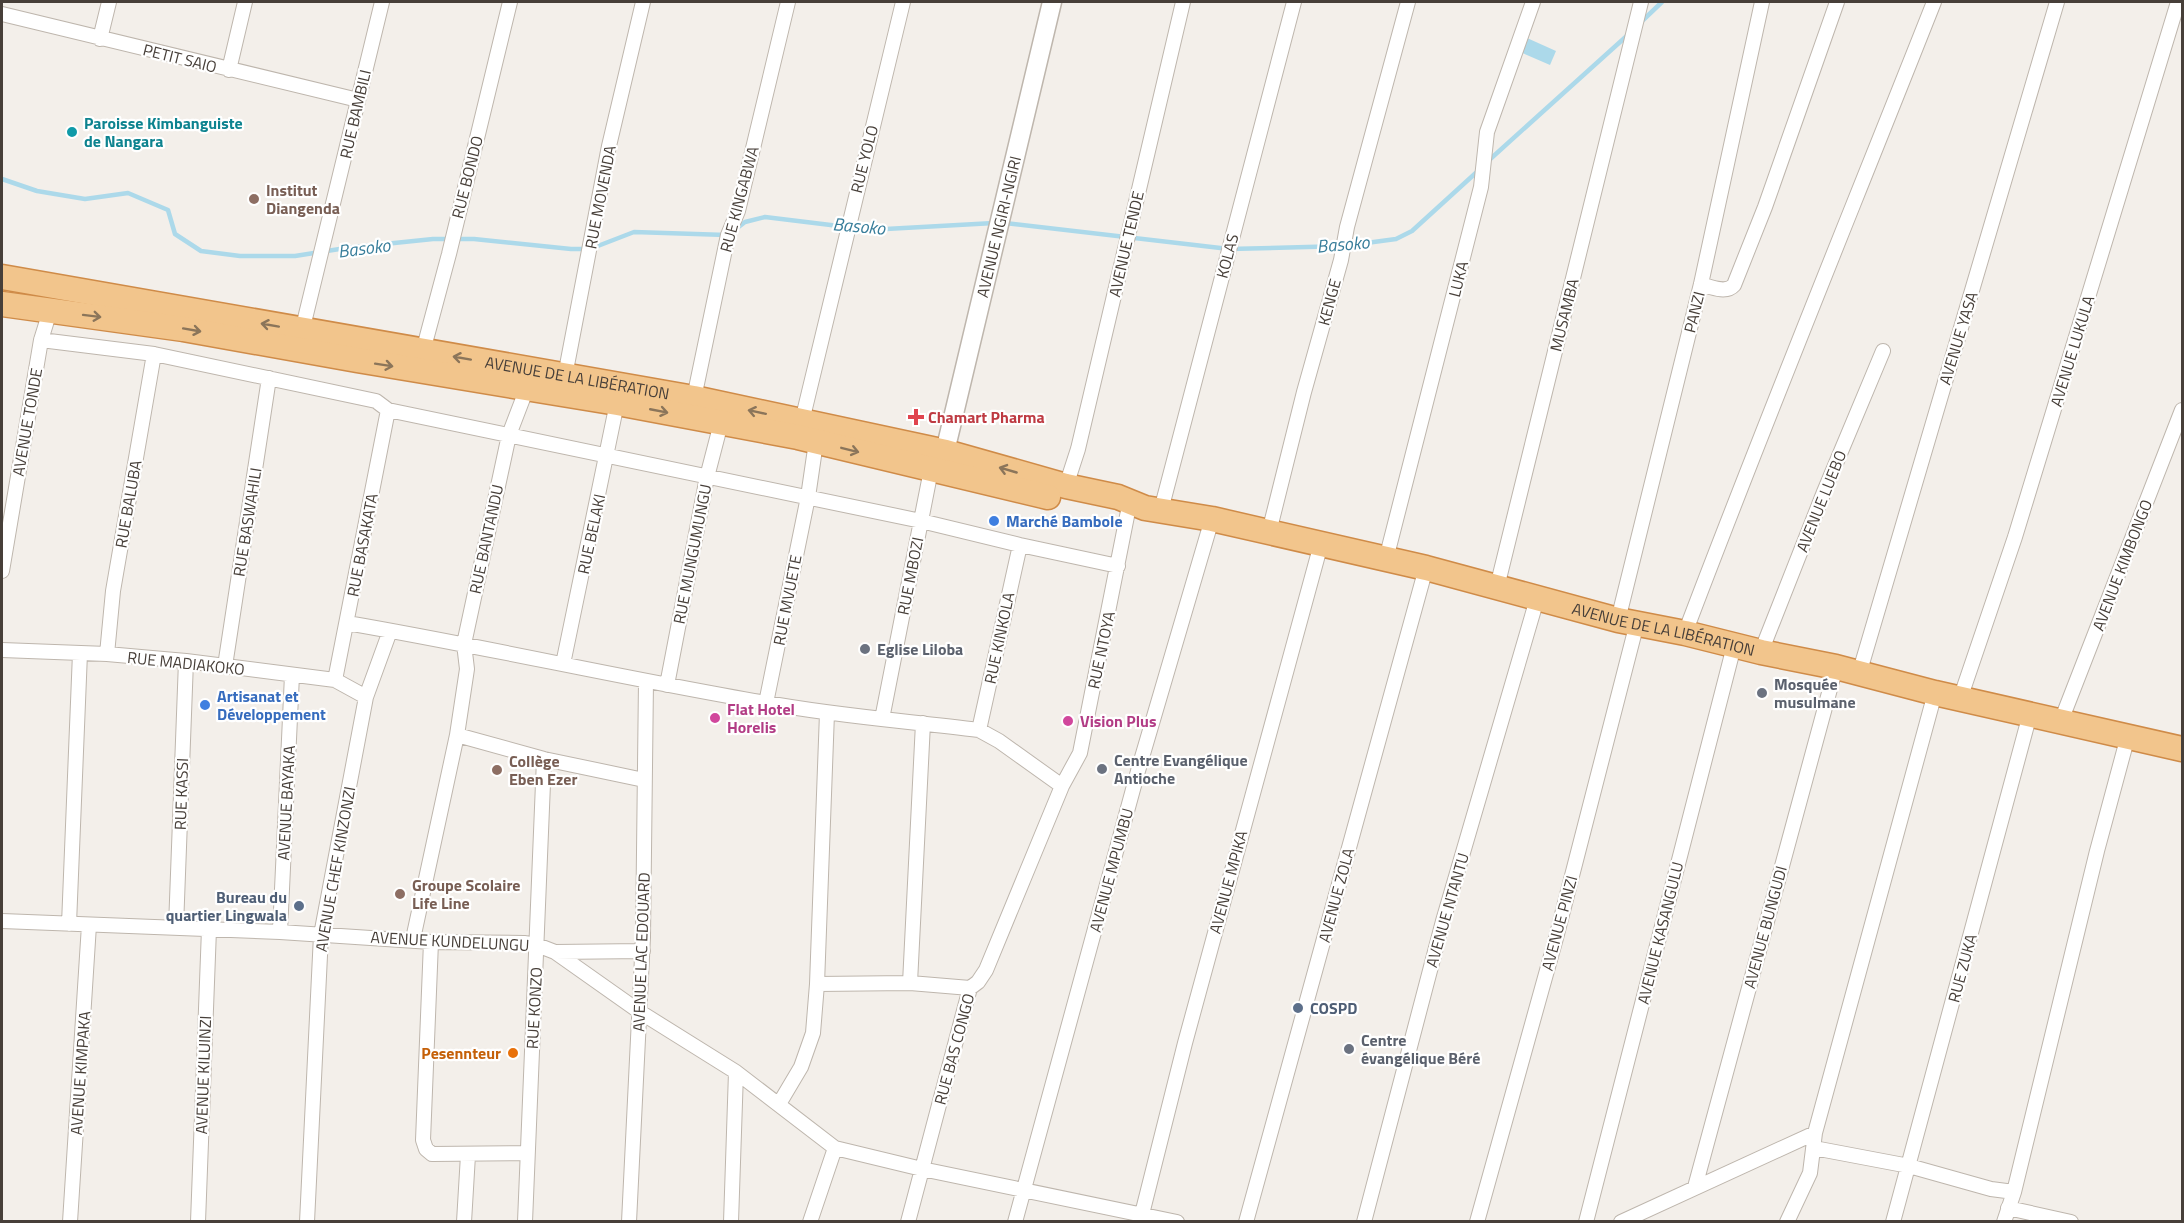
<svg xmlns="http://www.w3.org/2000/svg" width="2184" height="1223" viewBox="0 0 2184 1223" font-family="'Titillium Web',sans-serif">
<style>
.water{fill:#acd9ea}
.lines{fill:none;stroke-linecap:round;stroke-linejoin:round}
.stream{stroke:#acd9ea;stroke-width:4.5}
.minor-casing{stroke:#beb6ad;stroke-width:16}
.tertiary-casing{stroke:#beb6ad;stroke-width:21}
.trunk-casing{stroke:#cf8b48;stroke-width:27}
.minor{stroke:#fff;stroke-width:14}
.tertiary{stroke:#fff;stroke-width:18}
.trunk{stroke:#f2c58c;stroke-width:24}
.oneway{stroke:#8b755a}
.culture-dot{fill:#0f9aa8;stroke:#fff;stroke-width:2}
.education-dot{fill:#8d6e63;stroke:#fff;stroke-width:2}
.health-dot{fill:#e0444e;stroke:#fff;stroke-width:2}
.shop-dot{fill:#3f7fe0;stroke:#fff;stroke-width:2}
.worship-dot{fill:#6b7280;stroke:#fff;stroke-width:2}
.hotel-dot{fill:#d1479c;stroke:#fff;stroke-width:2}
.service-dot{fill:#5c6f8a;stroke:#fff;stroke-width:2}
.food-dot{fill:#e8710a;stroke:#fff;stroke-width:2}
.labels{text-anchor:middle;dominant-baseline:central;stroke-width:4.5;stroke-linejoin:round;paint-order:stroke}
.street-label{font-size:16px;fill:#473f39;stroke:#fff}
.culture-label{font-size:16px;font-weight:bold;fill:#0d838f;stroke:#fff;text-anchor:start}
.education-label{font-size:16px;font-weight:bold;fill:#785e54;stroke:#fff;text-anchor:start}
.health-label{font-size:16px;font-weight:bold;fill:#be3a42;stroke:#fff;text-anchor:start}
.shop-label{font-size:16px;font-weight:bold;fill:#366cbe;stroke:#fff;text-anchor:start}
.worship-label{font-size:16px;font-weight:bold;fill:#5b616d;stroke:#fff;text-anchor:start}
.hotel-label{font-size:16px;font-weight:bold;fill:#b23c85;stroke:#fff;text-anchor:start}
.service-label{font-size:16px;font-weight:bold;fill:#4e5e75;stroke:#fff;text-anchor:end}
.food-label{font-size:16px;font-weight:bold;fill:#c56008;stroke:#fff;text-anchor:end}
.water-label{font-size:18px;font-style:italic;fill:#377d9a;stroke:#fff}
</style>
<rect width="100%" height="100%" fill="#f3efea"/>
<path class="water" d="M1527,38L1556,51L1550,65L1520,52Z"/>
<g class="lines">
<path class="stream" d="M1640,23L1662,2
M1487,162L1630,33
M2,179L37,191L85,199L128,193L168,210L175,234L201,251L240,256H295L346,248L433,239H474L571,249H590L634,232L726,235
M1005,223L1229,249L1344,246L1396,239L1412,231L1479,170
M736,229L745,222L765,217L847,227L886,229L994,223"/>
<g class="minor-casing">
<path id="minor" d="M2,14L354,99L357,103
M100,39L109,2
M229,70L245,2
M1701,284C1711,287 1726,294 1734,285L1765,207L1837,2
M302,331L382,2
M41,340L154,354L376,401L388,410L921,521L1020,545L1118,566
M423,351L449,254L510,2
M564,381L609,146L643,2
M694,398L728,235L738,211L788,2
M802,421L903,2
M1066,486L1078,449L1183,2
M1161,510L1294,2
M1269,532L1304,392L1341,260L1347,227L1408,2
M1386,559L1481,187L1487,132L1533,2
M2,571L41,340L50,311
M1497,587L1641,2
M1618,620L1701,284L1762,2
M347,623C487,647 626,679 767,703C837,716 908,721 979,730L999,741L1062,786
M1685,633C1765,421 1851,212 1934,2
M2,650L107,654L186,661L335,680L366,697
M1761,652L1824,492L1883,351
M107,654L113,591L154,354
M563,664L617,403
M225,666L269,378
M1859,674L2057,2
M335,680L388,410
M667,685L707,477L721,423
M1960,699L2015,537L2178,2
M766,703L808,497L816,442
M882,719L931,470
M2061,721L2182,410
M979,730L1020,545
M457,735L467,669L464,644L509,435L527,388
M2,921L280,932L431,942L524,943L537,945L555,952L640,1012L736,1072L835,1148L922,1169L1177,1222
M69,924L80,653
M176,927L186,661
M280,932L292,675
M413,939L457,735L544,759L644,780
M431,942L423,1140L426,1149L432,1154L527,1153
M555,952L643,951
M910,983L923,723
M817,984L910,983L970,988
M779,1104L801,1067L813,1033L817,984L827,713
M1814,1148L1909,1166L1991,1189L2014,1192
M1695,1187L1836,667
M2008,1208L2071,1222
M70,1222L89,925
M198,1222L209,929
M307,1222L321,935L366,697L390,631
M464,1222L468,1155
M525,1222L544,759
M629,1222L643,937L646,681
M731,1222L736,1072
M810,1222L835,1148
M908,1222L970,988L978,982L986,970L1062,786L1080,753L1130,501
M1015,1222L1138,771L1212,519
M1140,1222L1185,1043L1321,544
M1246,1222L1426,568
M1364,1222L1443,921L1537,599
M1477,1222L1556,938L1637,623
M1586,1222L1734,646
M1621,1222L1815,1133
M1787,1222L1810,1173L1815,1133L1935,693
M1893,1222L2030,714
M2004,1222L2014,1192L2097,851L2128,736"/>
</g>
<g class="tertiary-casing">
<g id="tertiary">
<path id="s1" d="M942,464L1052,2"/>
</g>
</g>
<g class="trunk-casing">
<g id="trunk">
<path id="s2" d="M2,277L694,398L946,452L1066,486L1118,497L1145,508L1212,519L1426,568L1618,620L1685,633L1761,652L1836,667L1935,693L2182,749"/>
<path d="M2,304L183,329L357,360L617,403L798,437L1048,497"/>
</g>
</g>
<use href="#minor" class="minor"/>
<use href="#tertiary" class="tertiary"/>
<use href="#trunk" class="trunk"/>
</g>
<defs><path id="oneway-shaft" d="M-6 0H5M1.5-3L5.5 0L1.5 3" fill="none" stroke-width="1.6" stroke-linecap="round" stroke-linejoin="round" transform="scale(1.5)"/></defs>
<g class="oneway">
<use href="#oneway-shaft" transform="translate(92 316) rotate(7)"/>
<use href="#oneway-shaft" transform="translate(270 325) rotate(-170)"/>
<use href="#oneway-shaft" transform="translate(192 330) rotate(10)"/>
<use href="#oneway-shaft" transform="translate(462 358) rotate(-170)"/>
<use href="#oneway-shaft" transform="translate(384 365) rotate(9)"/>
<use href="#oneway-shaft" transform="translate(659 411) rotate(11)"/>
<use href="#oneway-shaft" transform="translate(757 412) rotate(-168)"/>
<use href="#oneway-shaft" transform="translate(850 450) rotate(14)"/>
<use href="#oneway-shaft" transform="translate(1008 470) rotate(-164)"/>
</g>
<circle class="culture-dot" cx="72" cy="132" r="6"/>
<g class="education-dot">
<circle cx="254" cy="199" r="6"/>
<circle cx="497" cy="770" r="6"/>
<circle cx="400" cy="894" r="6"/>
</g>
<path class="health-dot" d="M913 408h6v6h6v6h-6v6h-6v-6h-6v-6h6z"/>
<g class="shop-dot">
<circle cx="994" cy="521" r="6"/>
<circle cx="205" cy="705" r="6"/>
</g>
<g class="worship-dot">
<circle cx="865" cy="649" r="6"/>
<circle cx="1762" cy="693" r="6"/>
<circle cx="1102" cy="769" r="6"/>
<circle cx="1349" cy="1049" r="6"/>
</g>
<g class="hotel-dot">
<circle cx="715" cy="718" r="6"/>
<circle cx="1068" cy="721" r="6"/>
</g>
<g class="service-dot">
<circle cx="299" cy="906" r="6"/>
<circle cx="1298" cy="1008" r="6"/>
</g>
<circle class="food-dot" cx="513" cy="1053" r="6"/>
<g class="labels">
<g class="street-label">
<text transform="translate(180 58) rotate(14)">PETIT SAIO</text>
<text transform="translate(355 114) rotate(-77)">RUE BAMBILI</text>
<text transform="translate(864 159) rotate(-76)">RUE YOLO</text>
<text transform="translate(467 177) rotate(-76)">RUE BONDO</text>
<text transform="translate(600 197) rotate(-79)">RUE MOVENDA</text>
<text transform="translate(739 199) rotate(-75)">RUE KINGABWA</text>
<text stroke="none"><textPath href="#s1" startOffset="244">AVENUE NGIRI-NGIRI</textPath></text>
<text transform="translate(1126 244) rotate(-77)">AVENUE TENDE</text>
<text transform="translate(1227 256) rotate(-75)">KOLAS</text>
<text transform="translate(1458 279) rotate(-76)">LUKA</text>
<text transform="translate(1329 302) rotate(-75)">KENGE</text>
<text transform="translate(1694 312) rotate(-76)">PANZI</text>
<text transform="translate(1564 315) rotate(-76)">MUSAMBA</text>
<text transform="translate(1958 338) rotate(-73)">AVENUE YASA</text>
<text transform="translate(2072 351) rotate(-73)">AVENUE LUKULA</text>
<text stroke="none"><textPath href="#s2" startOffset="584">AVENUE DE LA LIBÉRATION</textPath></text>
<text transform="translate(27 422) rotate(-80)">AVENUE TONDE</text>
<text transform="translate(1821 501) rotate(-68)">AVENUE LUEBO</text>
<text transform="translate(128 504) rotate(-80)">RUE BALUBA</text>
<text transform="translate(247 522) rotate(-81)">RUE BASWAHILI</text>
<text transform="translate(591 534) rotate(-78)">RUE BELAKI</text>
<text transform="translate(486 539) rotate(-78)">RUE BANTANDU</text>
<text transform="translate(362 545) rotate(-79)">RUE BASAKATA</text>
<text transform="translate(692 554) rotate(-79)">RUE MUNGUMUNGU</text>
<text transform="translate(2122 565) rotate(-69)">AVENUE KIMBONGO</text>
<text transform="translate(910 576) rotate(-79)">RUE MBOZI</text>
<text transform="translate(787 600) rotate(-79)">RUE MVUETE</text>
<text stroke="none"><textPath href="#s2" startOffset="1700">AVENUE DE LA LIBÉRATION</textPath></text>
<text transform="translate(999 638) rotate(-78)">RUE KINKOLA</text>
<text transform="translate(1101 650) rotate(-78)">RUE NTOYA</text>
<text transform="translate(186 663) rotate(6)">RUE MADIAKOKO</text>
<text transform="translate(181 794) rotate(-88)">RUE KASSI</text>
<text transform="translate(286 803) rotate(-87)">AVENUE BAYAKA</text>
<text transform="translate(335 869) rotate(-80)">AVENUE CHEF KINZONZI</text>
<text transform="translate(1111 870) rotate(-75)">AVENUE MPUMBU</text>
<text transform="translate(1228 882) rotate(-75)">AVENUE MPIKA</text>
<text transform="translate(1336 895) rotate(-75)">AVENUE ZOLA</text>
<text transform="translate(1447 910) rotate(-74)">AVENUE NTANTU</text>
<text transform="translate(1559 923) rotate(-75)">AVENUE PINZI</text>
<text transform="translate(1765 927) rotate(-75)">AVENUE BUNGUDI</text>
<text transform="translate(1660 933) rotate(-76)">AVENUE KASANGULU</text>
<text transform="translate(450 941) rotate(3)">AVENUE KUNDELUNGU</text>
<text transform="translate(641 952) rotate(-88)">AVENUE LAC EDOUARD</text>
<text transform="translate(1962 968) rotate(-75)">RUE ZUKA</text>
<text transform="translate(534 1008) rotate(-87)">RUE KONZO</text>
<text transform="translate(954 1049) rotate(-75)">RUE BAS CONGO</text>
<text transform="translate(80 1073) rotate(-86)">AVENUE KIMPAKA</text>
<text transform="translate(203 1075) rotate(-88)">AVENUE KILUINZI</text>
</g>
<g class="culture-label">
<text x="84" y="123">Paroisse Kimbanguiste<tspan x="84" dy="18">de Nangara</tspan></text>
</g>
<g class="education-label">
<text x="266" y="190">Institut<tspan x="266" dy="18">Diangenda</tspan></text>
<text x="509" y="761">Collège<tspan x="509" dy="18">Eben Ezer</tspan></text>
<text x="412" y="885">Groupe Scolaire<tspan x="412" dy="18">Life Line</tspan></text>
</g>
<g class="health-label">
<text x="928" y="417">Chamart Pharma</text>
</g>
<g class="shop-label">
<text x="1006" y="521">Marché Bambole</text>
<text x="217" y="696">Artisanat et<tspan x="217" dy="18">Développement</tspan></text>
</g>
<g class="worship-label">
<text x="877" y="649">Eglise Liloba</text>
<text x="1774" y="684">Mosquée<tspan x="1774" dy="18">musulmane</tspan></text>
<text x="1114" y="760">Centre Evangélique<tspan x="1114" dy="18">Antioche</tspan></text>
<text x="1361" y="1040">Centre<tspan x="1361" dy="18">évangélique Béré</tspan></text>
</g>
<g class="hotel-label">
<text x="727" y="709">Flat Hotel<tspan x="727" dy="18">Horelis</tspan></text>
<text x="1080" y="721">Vision Plus</text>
</g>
<g class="service-label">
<text x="287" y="897">Bureau du<tspan x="287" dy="18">quartier Lingwala</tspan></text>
<text x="1310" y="1008" text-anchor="start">COSPD</text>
</g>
<g class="food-label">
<text x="501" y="1053">Pesennteur</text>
</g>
<g class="water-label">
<text transform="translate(859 226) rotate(5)">Basoko</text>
<text transform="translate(1343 244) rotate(-5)">Basoko</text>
<text transform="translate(364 248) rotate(-7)">Basoko</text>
</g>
</g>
<rect width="2184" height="1223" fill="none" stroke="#473f39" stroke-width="6"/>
</svg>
